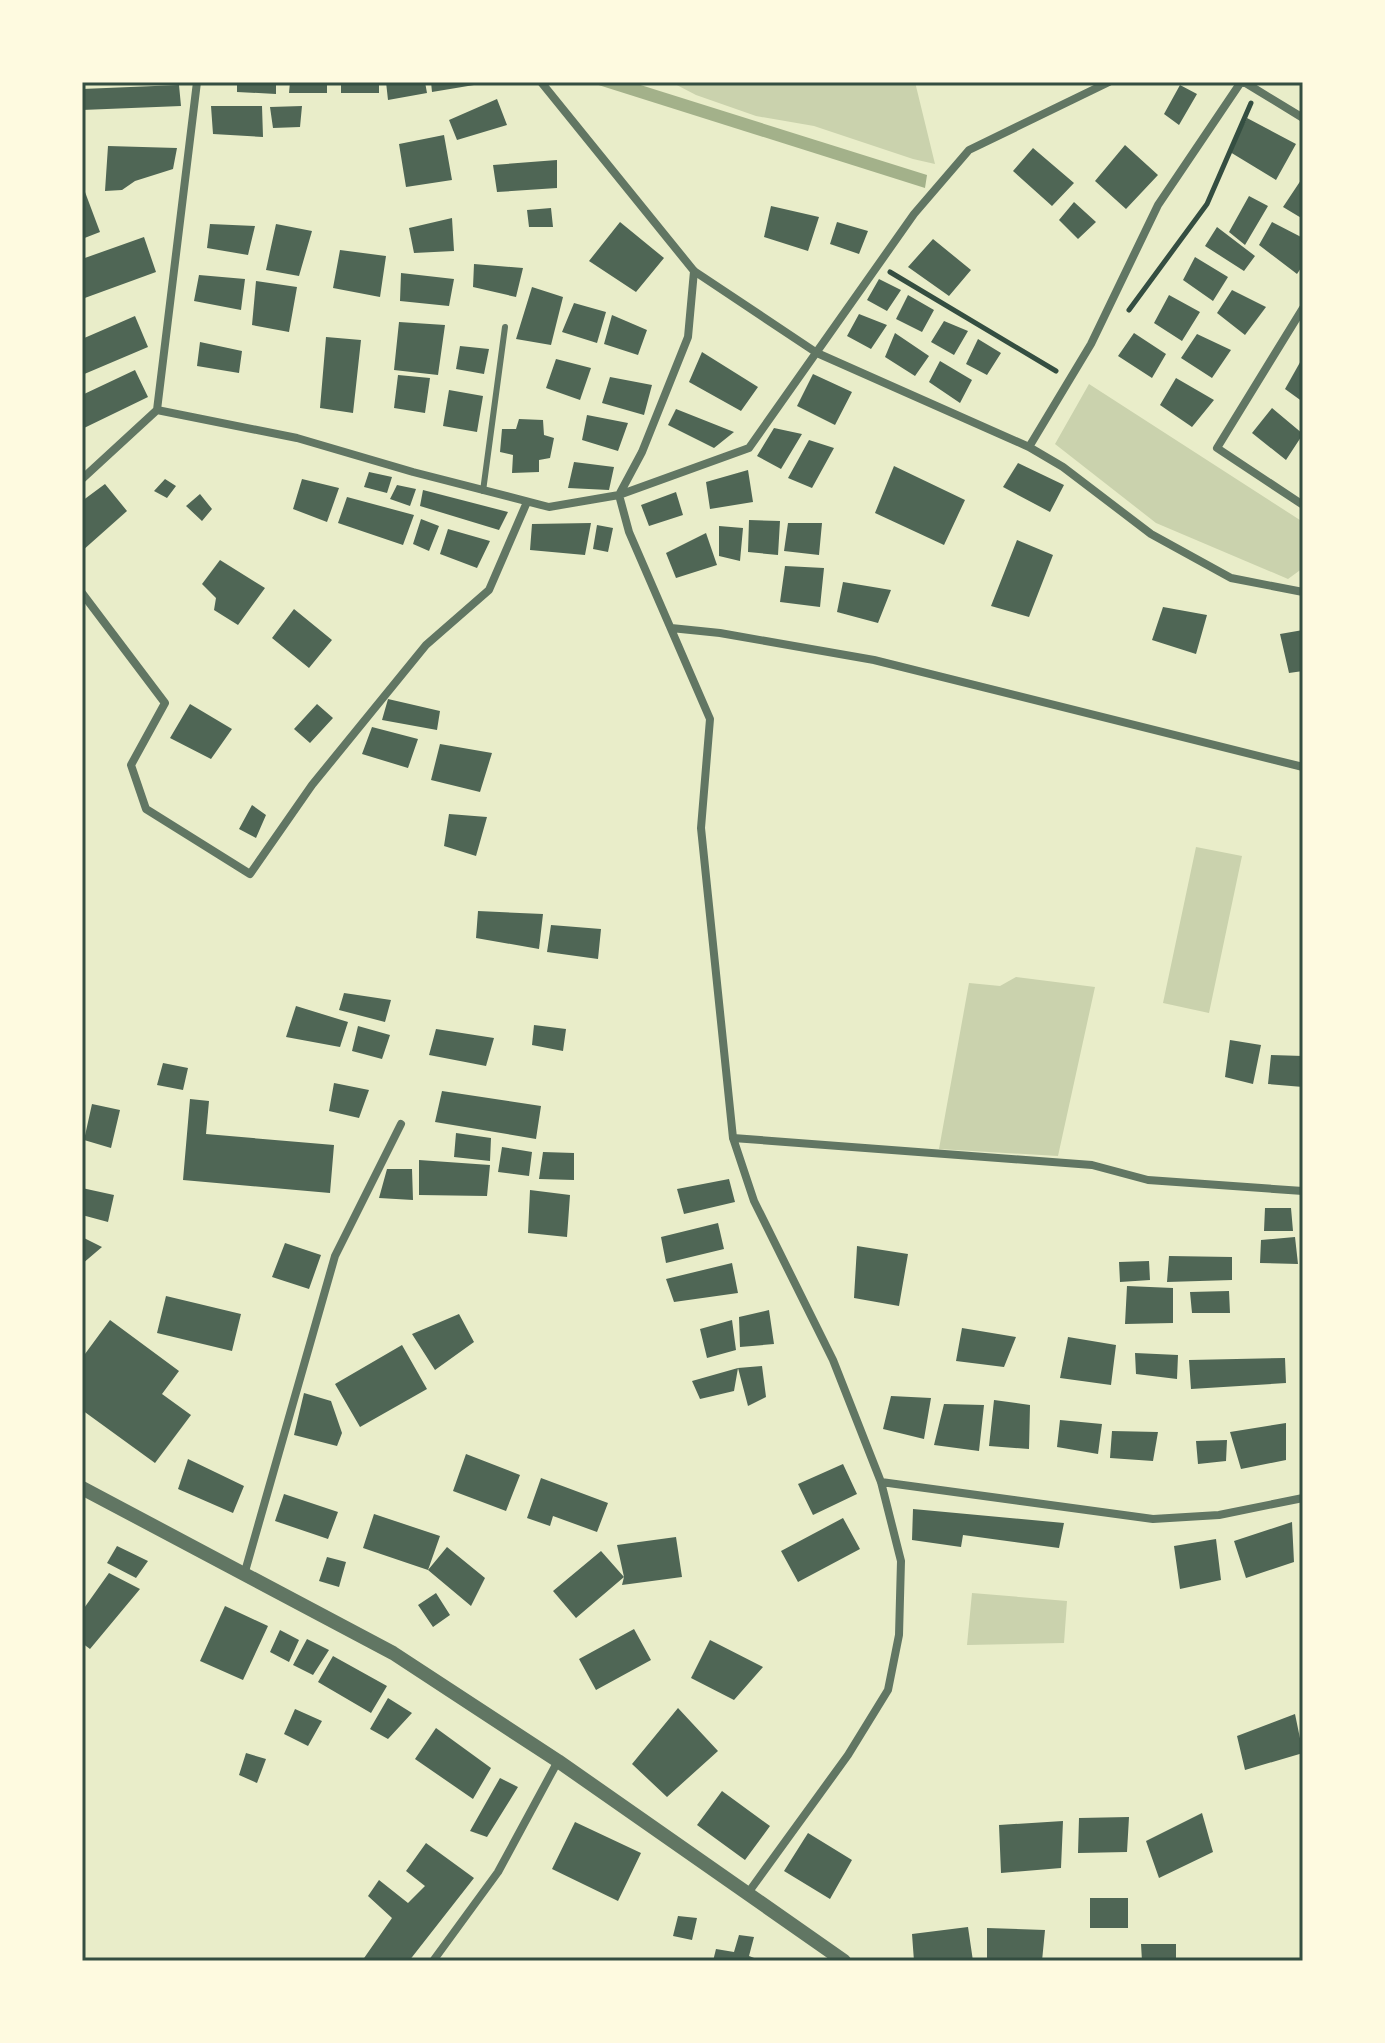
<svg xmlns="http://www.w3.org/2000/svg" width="1385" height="2043" viewBox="0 0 1385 2043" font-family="Barlow,sans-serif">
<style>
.green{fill:#cad2ad}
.water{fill:#a3b18a}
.building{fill:#4f6655}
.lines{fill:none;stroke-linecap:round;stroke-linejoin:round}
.path{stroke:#344e41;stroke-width:5}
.service{stroke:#617663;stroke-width:6}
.minor{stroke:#617663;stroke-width:8}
.tertiary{stroke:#617663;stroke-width:14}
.neatline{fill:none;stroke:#344e41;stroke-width:3}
</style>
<rect width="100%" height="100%" fill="#e9edc9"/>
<path class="green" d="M671,82H915L935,164L913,159L814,126L756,116L696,95Z
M1089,384L1303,522V568L1288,579L1156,523L1055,444Z
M1196,847L1242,856L1209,1013L1163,1003Z
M1016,977L1095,987L1058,1156L939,1149L969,983L1000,986Z
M972,1593L1067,1601L1064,1643L967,1645Z"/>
<path class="water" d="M589,82H631L927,175L925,188Z"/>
<path class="building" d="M237,82H276V94L237,92Z
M290,82H327V93H289Z
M341,82H379V93H341Z
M386,82H425L427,93L388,100Z
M431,82H480V84L432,92Z
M179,85L181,106L82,110V89Z
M1180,85L1197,94L1179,125L1164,114Z
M497,99L507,125L457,140L449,120Z
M211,106H262L263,137L213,134Z
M302,106L300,127L273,128L270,107Z
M1247,118L1296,144L1276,180L1230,152Z
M444,135L452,180L406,187L399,144Z
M1125,145L1158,175L1126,209L1095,181Z
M108,146L177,148L173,169L135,181L122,190L105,191Z
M1033,148L1074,183L1052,206L1013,171Z
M557,160V188L497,192L493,165Z
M1303,177V219L1283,207Z
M82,184L100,232L82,239Z
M1249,196L1268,206L1245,245L1229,232Z
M1074,202L1096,222L1078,239L1059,220Z
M771,206L819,217L808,251L764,237Z
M551,208L553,227H529L527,210Z
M452,218L454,251L414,253L409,228Z
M620,222L664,258L636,292L589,261Z
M837,222L868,231L859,254L830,244Z
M1272,222L1303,238V265L1297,274L1259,245Z
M210,224L255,226L248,255L207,248Z
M276,224L312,231L299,276L266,270Z
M1217,227L1255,256L1244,271L1205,246Z
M144,237L156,272L82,299V259Z
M933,239L971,270L949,296L908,267Z
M340,250L386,256L380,297L333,288Z
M1195,257L1228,277L1213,301L1183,280Z
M474,264L523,268L516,297L473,287Z
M401,273L454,279L449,306L400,301Z
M199,275L245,279L241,310L194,301Z
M879,279L901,290L887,311L867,300Z
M256,281L297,287L289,332L252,325Z
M532,287L563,297L551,345L516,339Z
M1232,290L1266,307L1245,335L1217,313Z
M908,295L934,310L922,332L896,319Z
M1169,295L1200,312L1182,341L1154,323Z
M574,303L606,312L597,343L562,332Z
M859,314L887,325L871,349L847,336Z
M612,315L647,330L638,355L604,344Z
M135,316L148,347L82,375V339Z
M944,321L968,331L954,355L931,342Z
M399,322L445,325L438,375L394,370Z
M895,333L929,356L915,376L885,357Z
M1134,333L1166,354L1152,378L1118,356Z
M1197,334L1231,350L1212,378L1181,358Z
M326,337L361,340L353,413L320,408Z
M978,339L1001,353L987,375L966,364Z
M200,342L242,351L239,373L197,366Z
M460,346L489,349L484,374L456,369Z
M702,352L758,387L741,411L689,382Z
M1303,357V402L1285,389Z
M556,359L591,368L580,400L546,388Z
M940,361L972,380L960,403L929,382Z
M135,370L148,397L82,429V395Z
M813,374L852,392L835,425L797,406Z
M398,375L430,378L425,413L394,408Z
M610,377L652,385L644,415L602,403Z
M1176,378L1214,400L1192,427L1160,405Z
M449,390L483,396L477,432L443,426Z
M1272,408L1303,434L1286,460L1252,433Z
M676,409L734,432L714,448L668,425Z
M587,415L628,423L618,451L582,440Z
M519,419L543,420L544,435L554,438L550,458L539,460V472L512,473L513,455L500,452L502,429H516Z
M774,428L802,434L781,469L757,456Z
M809,440L834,448L812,488L788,478Z
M574,462L614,467L609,490L568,488Z
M1018,463L1064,485L1050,512L1003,487Z
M894,466L965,500L944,545L875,513Z
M748,470L753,502L710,509L706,482Z
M369,472L392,477L387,493L364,487Z
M165,479L176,486L167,498L154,491Z
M302,479L339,488L327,522L293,509Z
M105,484L127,511L82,551V501Z
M397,485L416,489L410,506L390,499Z
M423,490L508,512L499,530L420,506Z
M676,492L683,515L649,526L641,505Z
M200,494L212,509L202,521L186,506Z
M347,497L414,515L403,545L338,523Z
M421,519L439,526L429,551L413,544Z
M749,520L780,521L778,555L748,552Z
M591,523L585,555L530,550L532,524Z
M788,523H822L819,555L784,551Z
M597,525L613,528L608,552L593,549Z
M719,526L743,528L740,561L719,556Z
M448,529L490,541L477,568L440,554Z
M706,533L717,565L676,578L666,553Z
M1017,540L1053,555L1029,617L991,606Z
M220,560L265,588L238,625L214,610L216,598L202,584Z
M785,566L824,568L820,607L780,602Z
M843,582L891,590L878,623L837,612Z
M1163,607L1207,615L1196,654L1152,640Z
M294,609L332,640L309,668L272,638Z
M1303,630V671L1289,673L1280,634Z
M388,699L440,711L437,730L382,720Z
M190,704L232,729L211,759L170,738Z
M317,704L333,718L310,743L294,729Z
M372,727L418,739L408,768L362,754Z
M440,744L492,753L480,792L431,780Z
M252,805L266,815L256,838L239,829Z
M449,814L487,817L476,856L444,846Z
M478,911L543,914L539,949L476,938Z
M551,925L601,929L598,959L547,952Z
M344,993L391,1000L385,1022L339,1010Z
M296,1006L348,1022L340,1047L286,1037Z
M534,1025L566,1029L563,1051L532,1045Z
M358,1026L390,1035L382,1059L352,1051Z
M436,1029L494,1038L486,1066L429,1055Z
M1230,1040L1261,1045L1253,1084L1225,1077Z
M1271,1055L1303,1056V1087L1268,1084Z
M163,1063L188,1068L183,1090L157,1085Z
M334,1083L369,1090L359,1118L329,1111Z
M442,1091L541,1106L536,1139L435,1122Z
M190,1099L209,1101L206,1134L334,1145L330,1193L183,1180Z
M92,1104L120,1110L111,1148L84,1140Z
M456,1133L491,1138L490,1161L454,1157Z
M502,1147L532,1152L529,1176L498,1172Z
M543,1152L574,1153V1180L539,1179Z
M419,1160L490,1165L487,1196L419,1195Z
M387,1169H412L413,1200L379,1198Z
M729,1179L735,1202L684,1214L677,1189Z
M82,1188L114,1195L108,1222L82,1215Z
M530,1190L570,1195L567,1237L528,1233Z
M1265,1208H1291L1293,1231H1264Z
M718,1223L724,1249L666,1263L661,1237Z
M82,1237L102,1247L82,1264Z
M1295,1237L1298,1264L1260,1263L1261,1240Z
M285,1243L321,1255L309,1289L272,1277Z
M857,1246L908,1254L899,1306L854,1298Z
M1169,1256L1232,1257V1280L1167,1282Z
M1149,1261L1150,1280L1120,1282L1119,1262Z
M732,1263L738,1293L674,1302L666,1279Z
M1127,1286L1173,1288V1323L1125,1324Z
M1229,1291L1230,1313H1192L1190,1292Z
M166,1296L241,1314L232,1351L157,1333Z
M769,1310L774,1344L740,1347L739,1317Z
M459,1314L474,1342L435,1370L412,1334Z
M110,1320L179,1371L162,1394L191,1415L155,1463L82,1410V1358Z
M732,1320L736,1350L707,1358L700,1329Z
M962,1328L1016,1337L1004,1367L956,1361Z
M1068,1337L1116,1345L1111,1385L1060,1378Z
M402,1345L427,1389L360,1427L335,1384Z
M1135,1353L1178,1355L1177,1379L1136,1374Z
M1285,1358L1286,1383L1191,1389L1189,1360Z
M762,1366L766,1397L748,1406L738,1368L734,1391L700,1399L692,1381L738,1368Z
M304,1393L331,1401L342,1433L337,1446L294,1435Z
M891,1396L931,1398L924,1439L883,1429Z
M994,1400L1030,1405L1029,1449L989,1446Z
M944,1404L984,1405L979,1451L934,1445Z
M1060,1420L1102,1424L1098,1454L1057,1447Z
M1286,1423V1460L1241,1469L1230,1432Z
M1112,1431L1158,1432L1153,1461L1110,1458Z
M1227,1440L1226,1461L1198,1464L1196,1441Z
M466,1454L520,1475L506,1511L453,1491Z
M188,1459L244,1486L233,1513L178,1489Z
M843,1464L857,1494L813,1515L798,1484Z
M541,1478L608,1503L597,1532L553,1516L550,1526L527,1518Z
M284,1494L338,1512L328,1539L275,1521Z
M913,1509L1064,1523L1059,1548L963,1535L961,1547L912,1540Z
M374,1514L440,1536L428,1570L447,1547L485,1578L471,1606L428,1570L363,1548Z
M843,1518L860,1549L798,1582L781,1551Z
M1292,1522L1294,1562L1246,1578L1234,1541Z
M676,1537L682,1577L622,1585L624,1577L617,1545Z
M1216,1539L1221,1580L1180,1589L1174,1546Z
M117,1546L148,1561L136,1578L107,1563Z
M601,1551L624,1577L576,1618L553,1591Z
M327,1557L346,1562L339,1587L319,1581Z
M109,1573L140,1589L90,1649L82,1643V1611Z
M436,1593L450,1615L433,1627L418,1605Z
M225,1606L268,1626L243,1680L200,1661Z
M634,1629L651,1660L596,1690L579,1659Z
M280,1630L299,1640L289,1662L270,1652Z
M307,1639L329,1650L313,1675L293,1665Z
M710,1640L763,1667L734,1700L691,1678Z
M333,1656L387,1686L371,1713L318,1682Z
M388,1698L412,1713L388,1739L370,1729Z
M678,1708L718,1751L667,1797L632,1764Z
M295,1709L322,1721L308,1746L284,1734Z
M1295,1714L1303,1753L1245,1770L1237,1736Z
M436,1728L491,1768L473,1799L415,1759Z
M246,1753L266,1759L257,1783L239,1775Z
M500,1778L518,1787L487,1837L470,1831Z
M722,1791L770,1826L745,1860L697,1825Z
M1202,1813L1213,1852L1159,1878L1146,1841Z
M1129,1817L1127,1852L1078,1853L1079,1818Z
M1063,1821L1061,1868L1001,1873L999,1825Z
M575,1822L641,1853L618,1901L552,1869Z
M808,1833L852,1860L830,1899L784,1871Z
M426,1843L474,1878L409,1961H362L392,1918L368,1896L379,1880L408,1903L425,1886L406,1871Z
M1090,1898H1128V1928H1090Z
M678,1916L697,1918L692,1940L673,1936Z
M968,1927L973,1961H914L912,1934Z
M987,1928L1045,1930L1042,1961H987Z
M739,1935L754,1937L749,1956L762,1961H713L716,1949L734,1952Z
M1141,1944H1176V1961H1142Z"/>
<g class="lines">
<path class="path" d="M890,272L1056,371
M1129,310L1207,204L1251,103"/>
<path class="service" d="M483,491L505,327"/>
<path class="minor" d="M541,82L694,271L817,353L1029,447L1063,467L1151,534L1231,578L1303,592
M1244,82L1303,118
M694,271L688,337L642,452L619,495L629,532L710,719L701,828L733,1138L754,1201L833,1360L881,1482L901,1561L899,1635L888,1690L848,1755L748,1893
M1303,308L1217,448L1303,505
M157,410L297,438L413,472L549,507L619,495L749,448L914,214L969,150L1109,82
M1029,447L1091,344L1158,205L1241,82
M82,479L157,410L197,82
M82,593L165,703L131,765L146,809L250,874L312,785L426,645L489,590L527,502
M671,628L720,633L874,660L1303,767
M733,1138L1092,1165L1148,1180L1303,1191
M881,1482L1153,1519L1219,1515L1303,1498
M244,1575L335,1256L401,1124
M433,1961L498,1872L558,1761"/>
<path class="tertiary" d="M82,1488L393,1653L558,1761L844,1961"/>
</g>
<rect width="1385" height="2043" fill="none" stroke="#fefae0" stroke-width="168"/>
<rect x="84" y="84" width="1217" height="1875" class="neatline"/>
</svg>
